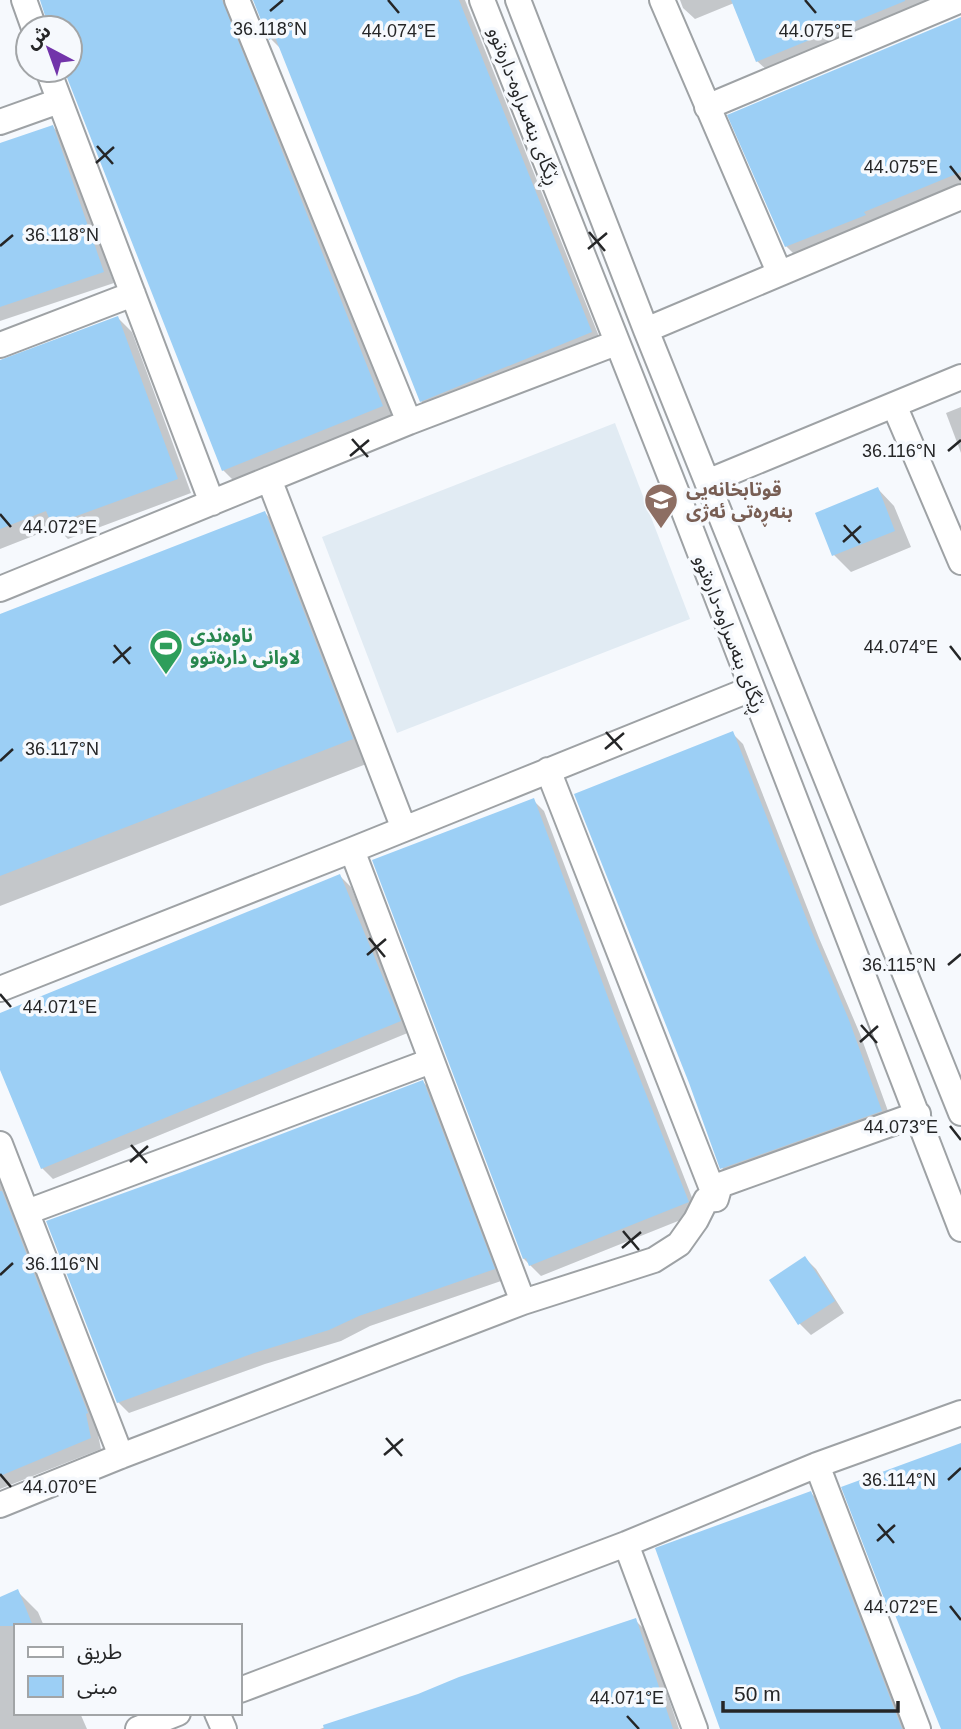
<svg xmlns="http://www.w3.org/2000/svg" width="961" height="1729" viewBox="0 0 961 1729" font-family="Arial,'Noto Sans Arabic',sans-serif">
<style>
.built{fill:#e1ebf3}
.shadow{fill:#0003}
.building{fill:#9ccff5}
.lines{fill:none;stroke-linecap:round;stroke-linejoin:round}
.minor-casing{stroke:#9ea2a5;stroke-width:28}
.minor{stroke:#fff;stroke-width:24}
.ticks{fill:none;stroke:#252627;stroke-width:2.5}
.labels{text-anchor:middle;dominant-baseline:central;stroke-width:7;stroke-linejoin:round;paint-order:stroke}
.street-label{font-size:19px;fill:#252627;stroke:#f6f9fd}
.education-label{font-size:19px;font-weight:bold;fill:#785e54;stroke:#f6f9fd;text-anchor:start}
.leisure-label{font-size:19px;font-weight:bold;fill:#27864d;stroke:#f6f9fd;text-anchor:start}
.ticks-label{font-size:18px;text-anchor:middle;fill:#252627;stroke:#f6f9fd;stroke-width:7;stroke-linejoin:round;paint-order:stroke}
</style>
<rect width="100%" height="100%" fill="#f6f9fd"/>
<path class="built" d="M615,423L690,619L397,733L322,537Z"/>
<path class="shadow" d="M42,0H238L234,18L393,417L234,481L223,470L65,70H70V28H50Z
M255,0H465L602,344L432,412L421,401L281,49L271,39Z
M680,0H946L769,72L757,61L734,3L695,19L683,8Z
M961,18V187L797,257L786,246Z
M53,127L64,138L114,283L0,321V145Z
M118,318L132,332L191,493L68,539L56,527L0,549V361Z
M961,407V453L946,413Z
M878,489L894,506L911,547L851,572L834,555Z
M265,513L287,535L374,761L0,906V616Z
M732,733L743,744L819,938L860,1034L892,1122L733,1179L722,1168Z
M533,800L544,811L624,1023L698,1213L541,1276L524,1259Z
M340,876L351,887L410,1032L53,1179L42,1168L0,1065V1015Z
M423,1082L434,1093L504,1280L370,1326L341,1341L265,1364L129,1413L118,1402L182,1174Z
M0,1168L98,1424L96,1425L101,1449L0,1489Z
M805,1258L816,1269L844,1313L811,1335L800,1324L771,1280Z
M811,1493L822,1504L908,1729H722Z
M18,1592L38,1612L44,1626H16V1713H80L87,1729H0V1599Z
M635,1620L646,1631L679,1729H320Z"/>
<path class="building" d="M40,0H222L383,406L222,471L64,70H70V28H49Z
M253,0H459L592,332L420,402L275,37L269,40Z
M731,0H905V1L756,62Z
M961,17V172L864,212L866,215L785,247L727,115Z
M53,125L104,272L0,307V143Z
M118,316L178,479L52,525L46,511L0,529V360Z
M878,487L895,531L832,556L815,513Z
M265,511L353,739L0,876V614Z
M733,731L809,925L849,1020L882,1111L720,1169L689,1083L574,794Z
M534,798L613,1011L689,1202L529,1266L526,1258L523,1259L372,860Z
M340,874L401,1021L41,1169L0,1070V1013Z
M423,1080L495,1269L359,1316L329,1330L254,1353L117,1403L46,1221L182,1172Z
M0,1191H2L88,1413L86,1414L91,1438L0,1476Z
M805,1256L835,1301L798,1325L769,1280Z
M961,1443V1729H941L891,1605L887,1606L841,1487Z
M811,1491L902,1729H720L655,1548Z
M18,1589L33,1626H0V1597Z
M636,1618L673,1729H324L323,1725L418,1694L459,1677Z"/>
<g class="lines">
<g class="minor-casing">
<path id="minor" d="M24,0L34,28
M237,0L409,422
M482,0L678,496L961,1229
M518,0L646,330L961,1113
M662,0L779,272
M48,70L212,503
M707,107L961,0
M0,122L59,101
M646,330L961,197
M0,345L133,294
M894,405L961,562
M269,479L404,829
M707,482L961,377
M0,589L409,422L616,343
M548,770L716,1199
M352,850L523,1302
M0,989L352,850L751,689
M0,1144L121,1456
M27,1212L431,1061
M817,1465L918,1729
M0,1505L121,1456L523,1302L654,1260L679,1244L696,1220L706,1200L716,1199L720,1185L918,1114
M626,1544L695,1729
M240,1690L626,1544L817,1465L961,1413
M217,1713L224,1729
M138,1729L178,1713"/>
</g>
<use href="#minor" class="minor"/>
</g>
<path class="ticks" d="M388,0L399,13M805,0L816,13M270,11L283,0M97,146L113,164M96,163L114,147M950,166L961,180M589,232L605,251M0,246L13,235M588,249L607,233M352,439L368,457M948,451L961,440M350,456L369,440M0,514L11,527M844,525L860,543M843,542L861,526M114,645L130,664M950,646L961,660M113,663L131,647M606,732L622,750M605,749L624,733M0,761L13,749M369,938L385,957M367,955L386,939M948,965L961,954M0,994L11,1007M861,1025L877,1043M860,1042L878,1026M950,1126L961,1140M131,1145L147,1163M130,1162L148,1146M623,1231L639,1250M622,1248L641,1232M0,1275L13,1263M386,1438L402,1456M384,1455L403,1439M0,1474L11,1487M948,1480L961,1468M878,1524L894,1543M877,1541L895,1525M950,1606L961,1620M627,1716L639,1729"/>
<defs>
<g id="school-pin" transform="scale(1.75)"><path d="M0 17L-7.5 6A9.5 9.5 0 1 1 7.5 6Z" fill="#8d6e63" stroke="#f6f9fd"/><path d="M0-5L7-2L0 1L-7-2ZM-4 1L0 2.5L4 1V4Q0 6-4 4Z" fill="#fff"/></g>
<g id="stadium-pin" transform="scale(1.75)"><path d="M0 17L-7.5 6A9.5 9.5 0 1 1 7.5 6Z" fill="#2e9e5b" stroke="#f6f9fd"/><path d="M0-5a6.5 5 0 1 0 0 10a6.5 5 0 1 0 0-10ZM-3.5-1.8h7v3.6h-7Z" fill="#fff"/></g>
</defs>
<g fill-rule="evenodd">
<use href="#school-pin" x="661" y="500"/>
<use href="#stadium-pin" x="166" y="646"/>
</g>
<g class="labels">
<g class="street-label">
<text transform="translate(524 106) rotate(69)">ڕێگای بنەسراوە-دارەتوو</text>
<text transform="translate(730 634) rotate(69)">ڕێگای بنەسراوە-دارەتوو</text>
</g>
<g class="education-label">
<text x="686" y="489">قوتابخانەیی<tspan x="686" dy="22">بنەڕەتی ئەژی</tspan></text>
</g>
<g class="leisure-label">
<text x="190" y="635">ناوەندی<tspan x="190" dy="22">لاوانی دارەتوو</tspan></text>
</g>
</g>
<g class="ticks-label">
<text x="270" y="35">36.118°N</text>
<text x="399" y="37">44.074°E</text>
<text x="816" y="37">44.075°E</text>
<text x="901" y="173">44.075°E</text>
<text x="62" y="241">36.118°N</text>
<text x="899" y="457">36.116°N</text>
<text x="60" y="533">44.072°E</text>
<text x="901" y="653">44.074°E</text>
<text x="62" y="755">36.117°N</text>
<text x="899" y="971">36.115°N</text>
<text x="60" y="1013">44.071°E</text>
<text x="901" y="1133">44.073°E</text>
<text x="62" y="1270">36.116°N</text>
<text x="899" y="1486">36.114°N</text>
<text x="60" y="1493">44.070°E</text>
<text x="901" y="1613">44.072°E</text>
<text x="627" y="1704">44.071°E</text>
</g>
<rect x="14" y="1624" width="228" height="91" fill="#f6f9fd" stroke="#a2a5a7" stroke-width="2"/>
<rect x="28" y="1647" width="35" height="10" fill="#ffffff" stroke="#a2a5a7" stroke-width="2"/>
<text x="77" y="1659" font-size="21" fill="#252627">طريق</text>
<rect x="28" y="1676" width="35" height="21" fill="#9ccff5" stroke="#a2a5a7" stroke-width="2"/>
<text x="77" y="1694" font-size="21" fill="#252627">مبنى</text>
<g transform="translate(49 49) rotate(319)"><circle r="33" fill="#f6f9fd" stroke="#a2a5a7" stroke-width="2"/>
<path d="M0-5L12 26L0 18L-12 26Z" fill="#7234aa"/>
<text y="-10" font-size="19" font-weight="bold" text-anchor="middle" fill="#252627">ش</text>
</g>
<path d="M723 1701v10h175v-10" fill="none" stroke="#252627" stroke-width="3.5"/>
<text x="734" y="1701" font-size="21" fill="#252627" stroke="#f6f9fd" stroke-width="5" paint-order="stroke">50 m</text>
</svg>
